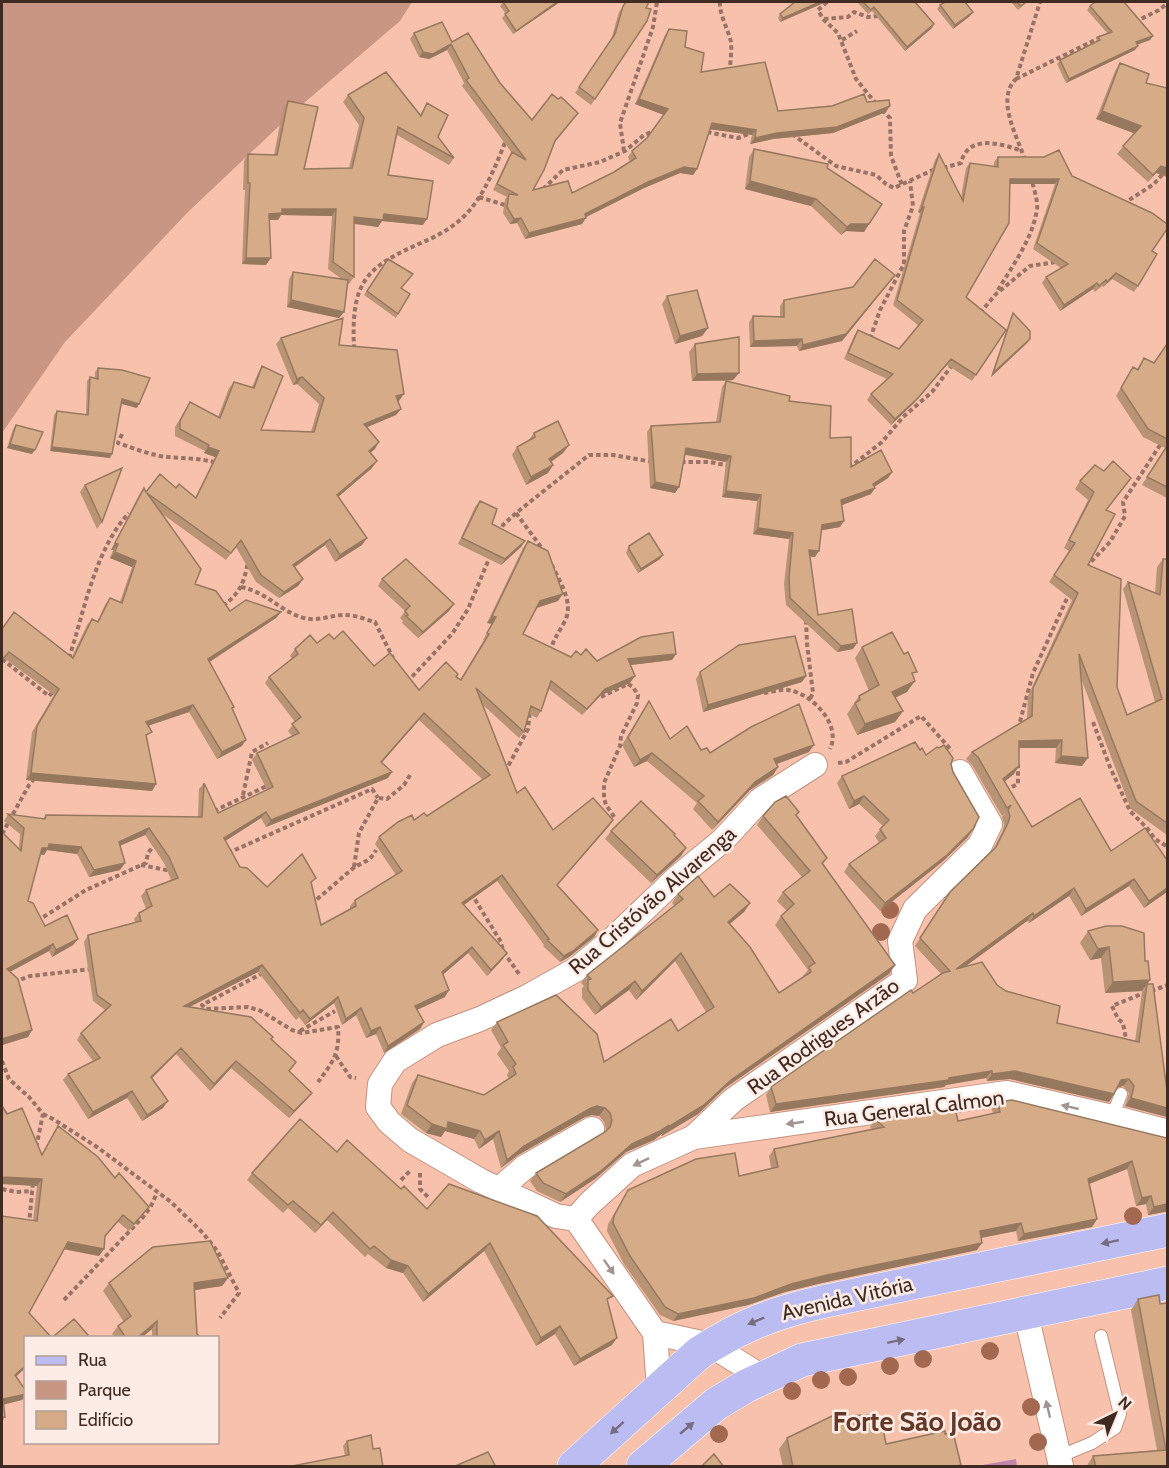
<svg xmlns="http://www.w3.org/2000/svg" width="1169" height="1468" viewBox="0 0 1169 1468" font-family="Cabin,sans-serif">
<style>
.green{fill:#c99683}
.water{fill:#c285ac}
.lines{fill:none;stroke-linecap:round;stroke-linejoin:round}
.lane-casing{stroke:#c5917e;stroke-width:14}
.street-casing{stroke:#c5917e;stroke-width:26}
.primary-casing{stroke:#fff;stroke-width:34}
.path{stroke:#997365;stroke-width:4;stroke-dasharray:4.5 3;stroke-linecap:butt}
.lane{stroke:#fff;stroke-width:12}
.street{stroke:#fff;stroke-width:24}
.primary{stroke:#bbbdf2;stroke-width:33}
.tree{fill:#a36850}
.wall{fill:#b89475;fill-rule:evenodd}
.shaded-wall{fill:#96785f}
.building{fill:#d6ac88;stroke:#96785f;stroke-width:1.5;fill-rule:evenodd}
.oneway{fill:#a09591}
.oneway2{fill:#776d80}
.labels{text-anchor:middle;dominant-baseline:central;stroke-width:5;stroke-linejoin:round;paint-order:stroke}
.street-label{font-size:21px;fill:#402b23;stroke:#fdece5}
.district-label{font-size:27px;font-weight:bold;fill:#643827;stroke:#fdece5}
</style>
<rect width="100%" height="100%" fill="#f8c1ac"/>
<path class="green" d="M2,2H412L400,21L297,109L188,212L65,342L2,433Z"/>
<path class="water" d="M1016,1459L1017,1466H977Z"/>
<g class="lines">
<g class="lane-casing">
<path id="lane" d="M1112,1117L1121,1094
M1058,1457L1092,1443L1115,1428L1120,1414L1101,1336"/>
</g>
<g class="street-casing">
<path id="street" d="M694,1137L1007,1093L1112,1117L1168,1132
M498,1190L525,1167L592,1129
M576,1219L589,1204L632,1165L694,1137L733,1100L905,980L900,941L915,909L980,845L990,824L960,772
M1026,1314L1061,1466
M655,1333L711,1345L762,1377
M659,1389L655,1333L576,1219L556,1216L481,1181L410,1140L389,1122L378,1107L380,1084L395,1061L437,1035L480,1019L527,997L577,969L613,939L678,877L723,840L760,800L815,765"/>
</g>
<g class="primary-casing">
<path id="primary" d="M574,1466L699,1353C742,1325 776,1312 826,1301L1168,1230
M643,1466L716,1404L746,1386L802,1360L1168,1283"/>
</g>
<path class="path" d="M720,2C719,14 728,29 731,42C732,51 730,62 730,71
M827,2L818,10L823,19L838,33L856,79L877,105
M824,19L848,17L854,12L868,17L879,16
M1135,22L1159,10L1168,3
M842,40L857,31
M1016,79L1101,37
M882,110L890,118L891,156L902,185
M707,132L738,138L749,134
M792,134L836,166L876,175L886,184L894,188L935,169
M624,151L620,123L653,27L657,2
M1025,160C1018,138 995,99 1016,79L1040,2
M943,168L961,163C968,133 1002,144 1022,151
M543,189L563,170L600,162L625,151L644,135L656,130
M479,197L508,206
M1123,204L1154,184L1168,168
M998,290C1013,265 1033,238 1037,209C1038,200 1034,190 1032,181
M980,313L996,294L1030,266L1056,262
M870,339L880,310L904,264V231L913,206L910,181
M354,349C351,282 364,268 423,242C440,235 457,225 469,211C487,190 496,164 507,138
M122,434L118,443C132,448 146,453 160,456C179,459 198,457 217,463
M681,462H710L730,466
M848,466L854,464L882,442L903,417L932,392L953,364
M516,513L544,551
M500,534L503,525L516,513L589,455H613L653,462
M1086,567L1110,542L1125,516L1123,502L1168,433
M241,587C267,592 281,612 304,618C319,622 333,614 347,615C356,615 366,620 375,622L393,658
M223,606C240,593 244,583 248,562
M806,620L807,644L813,693L810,699
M550,652C553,640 559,632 565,621C574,603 560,582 552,565
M69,658C84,612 95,549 129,513
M2,659L49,696L55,690
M407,682L452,634L468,609L491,554
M764,693C771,692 780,689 788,690C811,693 842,724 830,749
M601,697L628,684L633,687L638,695L637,703L621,736L620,746L604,783V798L606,805L615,818
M1093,722L1110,767L1130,811L1147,828L1155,839L1168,847
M1018,729L1033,673L1069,594
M838,763L846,762L921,716L952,751
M505,772L528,729L530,710
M1005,790L1018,784V764
M243,795L252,752L268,743
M214,811L269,785
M2,834L29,785L35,778
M228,853L372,789L378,798
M141,865L166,870L172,869
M354,867L359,833L378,798L387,799L404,785L410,775
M471,893L501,942L503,951L519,974
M311,904C325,893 338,881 351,870C360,862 370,863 376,850
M37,921L86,890L146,863L148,853L155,844
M263,973L202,1005L206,1009L248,1007L261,1011L292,1030L302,1033L338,1027C340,1053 333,1062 318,1082
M14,982L30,976L92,969
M1151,991L1168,985
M300,1031L335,1011
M1127,1044L1123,1023L1118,1019L1112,1006L1144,993
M336,1056L350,1077L356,1078
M2,1061L9,1079L29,1097L43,1114L36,1148
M43,1114L53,1119L97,1147L171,1202L203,1233L218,1252L239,1293L220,1318
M420,1173V1189L429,1198
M401,1180L411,1170
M2,1189L16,1192L32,1191
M29,1225L33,1182
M64,1300L143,1217L150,1208L157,1193"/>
<use href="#lane" class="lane"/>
<use href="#street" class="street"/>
<use href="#primary" class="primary"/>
</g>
<g class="tree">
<circle cx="890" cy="910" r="9"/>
<circle cx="881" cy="932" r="9"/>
<circle cx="1133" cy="1216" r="9"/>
<circle cx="990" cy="1351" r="9"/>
<circle cx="923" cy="1359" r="9"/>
<circle cx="890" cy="1366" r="9"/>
<circle cx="848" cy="1377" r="9"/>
<circle cx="821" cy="1380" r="9"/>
<circle cx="792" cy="1391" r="9"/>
<circle cx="1031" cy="1407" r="9"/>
<circle cx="719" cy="1434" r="9"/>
<circle cx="1038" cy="1442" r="9"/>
</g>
<path class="wall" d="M503,2H560L513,34L502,18L506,14L500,6Z
M626,2L647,21L591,105L575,93L611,40L619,12Z
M826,2L780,22L778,18L780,14Z
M857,2H915L934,24L932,28L905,51L872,11L868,14Z
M1011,2H1027L1018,10Z
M940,5L970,16L953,29L937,9Z
M1090,6L1153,36L1150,40L1137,44L1135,50L1066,83L1057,64L1060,60L1096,42V41L1098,37L1107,33L1087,10Z
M669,29L685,47L701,72L778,111L867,102L886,112L833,133L773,139L750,144L752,135L710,129L697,169L693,175L680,173L644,188L586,217L582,224L525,239L517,223L510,224L503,213L505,199L507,197L493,190L508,158L512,153L462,86L464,83L447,50L429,59L419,57L410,39L414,33L452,42L500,83L532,120L558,99L578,113L554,142L533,190L572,193L614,172L630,162L628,157L632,151L647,138L664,115L635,104L665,35Z
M1120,63L1146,83L1156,173L1148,182L1117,154L1134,133L1096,119L1115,71Z
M348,95L420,115L427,103L438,137L454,158L449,165L397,135L388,175L423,225L382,221L378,227L354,224V277L349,284L348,283L344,312L339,318L287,307L289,279L293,272L343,280L328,269L332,216L281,215L278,220H270L266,265L242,264L245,190H243L244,161L248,154L274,155L283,108L288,101L304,169L349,168L359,125L343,102Z
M754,149L827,168L869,224L864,232L846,231L841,235L811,206L745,189L749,157Z
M939,154L961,197L966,168L970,163L994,167V162L998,157L1072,176L1152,251L1138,286L1134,292L1112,279L1103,287L1102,286L1095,292L1093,289L1060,311L1042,283L1046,277L1061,268L1033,249L1055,184H1010L966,297L1006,330L972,381L947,365L914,403L891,425L867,400L871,394L887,379L844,359L854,336L858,330L899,349L919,326L893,305L920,213L918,212L935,160Z
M388,259L402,288L398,314L396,318L364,295Z
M890,281L842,341L799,351L797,346L750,347L749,322L753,316L780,317V306L784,300Z
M667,296L708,328L702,336L675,344L662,304Z
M1013,313L1030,339L1027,343L991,377L1011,317Z
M281,338L339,345L399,401H398L401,409L396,415L367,427L375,449L370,453L372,468L338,497L362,545L335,562L325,545L295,567L303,579L298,586L279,598L256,582L236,547L226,560L161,513L195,584L230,611L281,612L276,618L210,662L233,709L242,746L217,759L189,712L148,726L147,738L156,784L152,791L26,780L32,732L54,695L4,658L2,629L72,657L87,625L92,619L97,622L105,605L110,598L120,602L132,567L110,558L113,550H111L139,495L144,488L146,492L176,488L195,498L215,457L204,453L205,451L175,436V427L190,402L218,417L229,388L234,382L252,387L258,373L262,366L261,430L311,432L319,404L297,384L293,385L276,344Z
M695,344L739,373L733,380L727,381L789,401L830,438L851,467L892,472L888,478L874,487L871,494L842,505L840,527L822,530L815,557L810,556L818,615L853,649L837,652L786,605L784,584L789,539L753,534L757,501L722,497L726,462L685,455L679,487L675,493L650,488L647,432L651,426L716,422L722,387L726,381H692L689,352Z
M1167,344V498L1142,485L1165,448L1143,437L1116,396L1133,367L1137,369L1144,358L1154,363Z
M98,368L137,408L121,404L110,458L50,451L54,415L57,411L86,415L87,381L90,377L95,378V372Z
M16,425L32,454L7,448L13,429Z
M534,433L569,445L563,453L551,462L553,465L548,473L526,485L512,455L517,447L528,441Z
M1080,481L1125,486L1106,510L1088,565L1117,687L1127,715L1155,702L1123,589L1128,582L1155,593L1157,567L1163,559H1167V835L1131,809L1082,681V766L1055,763L1056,748H1019L1014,774L1004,781L1032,827L1111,851L1167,892L1144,908L1129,886L1081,916L1069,896L1029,923L1027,921L964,967L997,985L1057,1023L1135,1041L1142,992L1147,984L1167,1090V1117L1125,1106L1129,1093L1123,1086L1117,1088L1109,1102L1010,1079L987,1081L986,1078L946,1085L944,1087L770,1112L766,1095L771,1087L941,974L915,946L950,892L993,850L1003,830L1004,824L1002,817L1006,813L1002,816L972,765L966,759L972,752L1027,719L1028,696L1072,600L1049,582L1069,551L1064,548L1088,500L1075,489Z
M85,485L102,522L97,529L80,492Z
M480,501L492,524L521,547L501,565L458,544L475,507Z
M528,541L558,601L537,608L523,634L571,657L581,655L597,661L676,654L672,660L630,665V683L601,695L582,715L549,689L541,711L537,718L529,714L524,732L519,738L483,705L517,793L553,830L609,826L557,885L598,930L594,937L569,957L560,962L543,946L544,945L497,881L464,905L507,953L502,960L487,976L468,953L443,974L445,997L417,1010L424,1022L420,1029L384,1053L376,1034L366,1038L356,1015L342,1025L334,1003L305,1025L299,1017L296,1020L258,972L190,1007L272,1039L289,1071L307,1099L289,1118L231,1068L210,1091L176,1054L152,1078L163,1108L142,1121L127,1098L88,1119L63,1080L68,1074L93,1061L77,1040L81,1033L105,1010L93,1001L84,942L88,935L135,922L134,919L139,913L146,909L141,896L146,890L171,880L164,863L145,835L120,846L125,863L120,870L89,877L77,854L47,850L44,855L40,854L28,901L45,926L78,939L73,945L52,957L49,951L10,972L32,1030L28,1037L2,1045L20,834L4,821L8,814L43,819L46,815L198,817L199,789L204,783L218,813L267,790L252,760L257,753L292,736L288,731L295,722L265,683L269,677L292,659L290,656L295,649L334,639L374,666L419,690L457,677L460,680L484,640H483L492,624L487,623L523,548ZM419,720L483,780L427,816L414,820L379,837L375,844L396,875L355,900L350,906V909L321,925L311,884L267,887L240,867L225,841L261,818L266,827L388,778L382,762Z
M629,546L660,559L638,573L626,553L627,550Z
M382,579L449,611L418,638L402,623L403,621L400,618L405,611L378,586Z
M862,647L913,676L907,692L895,698L903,711L895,722L857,735L847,714L859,696L869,691L855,658Z
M700,672L802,682L703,712L696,679Z
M649,701L670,739L701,750L710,753L809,752L777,764L778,767L773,775L750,790L712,830L693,809L697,803L647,761L634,767L622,745Z
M920,750L926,755L951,764L968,837L942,862L880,911L844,872L849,864L879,843L875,836L883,826L859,804L849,809L837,783L842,776Z
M799,812L796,815L827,858L823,864L895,965L889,974L725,1088L698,1114L662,1136H661L663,1133L654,1140L626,1152L595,1179L560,1202L537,1191L530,1181L536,1173L605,1133L606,1129L604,1122L599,1116L592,1115L585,1117L518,1155L501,1168L493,1139L479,1149L474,1139L445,1131L441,1137L426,1133L401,1114L412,1083L418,1075L484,1095L509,1079L507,1075L509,1071L497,1054L501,1048L491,1030L497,1022L604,1062L678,1031L706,1012L675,961L636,1000L629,990L595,1015L582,998V988L584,986L581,983L587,975L675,906L672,903L678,894L714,897L750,903L744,912L730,924L779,993L804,977L803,976L808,970L775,925L781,916L787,911L777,901L783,892L802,877L757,825L763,816Z
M611,831L675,834L674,835L681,856L651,883L605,839Z
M1088,931L1145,961L1150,980L1142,991L1105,993L1101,958L1090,960L1080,943Z
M998,1102L1167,1138V1212H1164L1148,1215L1146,1204L1136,1206L1127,1169L1090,1184L1097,1219L1092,1227L1018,1241L1016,1231L981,1238L977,1250L822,1283L785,1292L748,1305L673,1321L660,1315L624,1264L607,1231L608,1224L628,1190L739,1176L771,1168L769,1156L774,1149L872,1129L870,1127L875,1119L958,1121L993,1114L992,1109Z
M2,1106L42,1154L58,1126L144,1214L129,1231L118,1222L105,1237L104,1249L99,1256L64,1249L29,1313L26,1338V1367L16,1377L26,1391V1395L22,1400L3,1404L5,1417L2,1422V1216L33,1221L37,1186L2,1184Z
M337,1152L401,1189L427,1209L608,1303L612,1345L574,1366L555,1334L536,1346L484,1251L423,1302L403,1273L386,1268L368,1254L365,1257L327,1220L315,1233L288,1208L283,1213L247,1180L252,1173Z
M228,1278L222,1286L195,1290L197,1334L201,1338H152V1329L141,1338H115L112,1334L118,1326L124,1322L103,1291L109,1283Z
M1138,1299L1160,1304L1167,1467H1086L1093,1456L1157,1450L1131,1310Z
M872,1418L886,1444L945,1434L961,1465L960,1467H783L779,1449L787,1438Z
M347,1441L373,1449L345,1456L343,1446Z"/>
<path class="shaded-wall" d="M557,2H560L513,34L516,31Z
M820,2H826L780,22L783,18Z
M973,12L970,16L953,29L955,25Z
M934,24L932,28L905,51L907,47Z
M1153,36L1150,40L1134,46L1136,42Z
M451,44L447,50L429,59L419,57L423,52Z
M1138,46L1135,50L1066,83L1069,79Z
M639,99L668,109L664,115L635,104Z
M890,106L886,112L833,133L773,139L750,144L755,138Z
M1102,111L1141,126L1136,134L1096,119Z
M712,123L756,130L752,135L708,129Z
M1161,166L1167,168V177L1156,173L1148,182Z
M684,167L697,169L693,175L680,173L644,188L582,219L586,218L582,224L525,239L529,233L585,214L648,182Z
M1010,179H1059L1055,184H1006Z
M750,181L816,199L811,206L745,189Z
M922,207H924L920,213L918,212Z
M282,209H336L332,216L281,215L278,220H265L269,214Z
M384,214L427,219L423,225L382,221L378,227L350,223L354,217Z
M521,218L517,223L510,224L514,219Z
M851,224H869L864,232L846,231L841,235L847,227Z
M246,258H271L266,265L242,264Z
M1116,273L1112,279L1103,287L1107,282Z
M895,275L842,341L799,351L803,345Z
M1097,283L1093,289L1060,311L1064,305Z
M291,300L344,312L339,318L287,307Z
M708,328L702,336L675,344L680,336Z
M802,339L797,346L750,347L754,341Z
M1030,339L1027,343L991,377L993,373Z
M951,359L914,403L891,425L895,419Z
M739,373L733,380L692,381L697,374Z
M302,377L297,384L293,385L297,379Z
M404,394L399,401L392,403L396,396Z
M122,399L139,404L137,408L119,403Z
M401,409L396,415L360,430L364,424Z
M379,442L375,449L364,458L369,451Z
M10,444L35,450L32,454L7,448Z
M569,445L563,453L544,467L549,459Z
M52,447L112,454L110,458L50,451Z
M208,447L219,451L215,457L204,453Z
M686,448L731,456L726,462L682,454Z
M377,461L372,468L332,502L337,495Z
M553,465L548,473L526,485L531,477Z
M892,472L888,478L869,490L873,484Z
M655,482L679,487L675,493L650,488Z
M875,488L871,494L837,507L841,500Z
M726,491L761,495L757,501L722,497Z
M844,521L840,527L818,531L822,525Z
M758,528L793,533L789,539L753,534Z
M367,538L362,545L335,562L340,555Z
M330,539L325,545L289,571L293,565Z
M525,541L521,547L501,565L505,559Z
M115,543L118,544L113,550H111Z
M809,550L819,551L815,557L805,556Z
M115,552L136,561L132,567L110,558Z
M663,555L660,559L638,573L641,569Z
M303,579L298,586L279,598L284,592Z
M563,594L558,601L536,608L540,601Z
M454,604L449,611L418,638L423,632Z
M281,612L276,618L204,665L208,659Z
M492,616L496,617L492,624L487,623Z
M857,643L853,649L837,652L841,646Z
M676,654L672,660L623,666L628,659Z
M635,676L630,683L601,695L582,715L587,709L605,689Z
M806,676L802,682L703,712L708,705Z
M915,681L907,692L884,703L892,692Z
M193,705L189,712L141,728L146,722Z
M903,711L895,722L857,735L865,724Z
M424,713L419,720L377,768L381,762Z
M246,740L242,746L217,759L222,752Z
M1062,740L1056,748H1014L1019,741Z
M814,745L809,752L768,767L774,759Z
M652,753L647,761L634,767L640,760Z
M1061,756L1088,758L1082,766L1055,763Z
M1019,766L1014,774L998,787L1003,779Z
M778,767L773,775L750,790L712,830L718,822L755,782Z
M392,772L388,778L266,827L271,820Z
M31,773L156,784L152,791L26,780Z
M864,796L859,804L849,809L854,801Z
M266,812L261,818L219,845L224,838Z
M613,820L609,826L552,891L557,885Z
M149,828L145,835L114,848L119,842Z
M973,829L968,837L942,862L880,911L885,903Z
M49,844L81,847L77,854L47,850L44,855L38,854L42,848Z
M686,848L681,856L651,883L657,875Z
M125,863L120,870L89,877L94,870Z
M502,875L497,881L458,909L462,903Z
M1134,879L1129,886L1081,916L1086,909Z
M1074,888L1069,896L1029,923L1034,916Z
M1167,888V892L1144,908L1149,901Z
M750,903L744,912L722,930L728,922Z
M1033,913L1027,921L951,977L956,969Z
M598,930L594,937L569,957L560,962L564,956Z
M78,939L73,945L52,957L56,950Z
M53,944L49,951L2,976L7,969Z
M472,947L468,953L438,979L442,972Z
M1109,947L1101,958L1090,960L1098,949Z
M507,953L502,960L487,976L491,970Z
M681,953L675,961L636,1000L642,991Z
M262,965L258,972L179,1012L184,1006Z
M895,965L889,974L725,1088L698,1114L661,1136L667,1128L731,1080Z
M1150,980L1142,991L1105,993L1113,982Z
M635,981L629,990L595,1015L601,1007Z
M449,990L445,997L410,1013L415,1006Z
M338,997L334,1003L305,1025L310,1019Z
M361,1008L356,1015L342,1025L346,1019Z
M424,1022L420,1029L384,1053L388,1046Z
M380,1027L376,1034L366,1038L371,1031Z
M32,1030L28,1037L2,1045V1039Z
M181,1048L176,1054L147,1083L151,1077Z
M236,1061L231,1068L210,1091L214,1084Z
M992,1071L986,1078L946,1085L944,1087L770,1112L776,1104Z
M1015,1071L1114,1094L1109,1102L1010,1079L987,1081L992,1074Z
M1129,1079L1123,1086L1115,1088L1121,1080Z
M132,1091L127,1098L88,1119L93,1112Z
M312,1093L307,1099L289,1118L294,1111Z
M1131,1098L1167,1108V1117L1125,1106Z
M168,1101L163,1108L142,1121L147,1115Z
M597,1106L605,1108L599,1116L592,1115L585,1117L518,1155L501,1168L507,1160L524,1146L591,1108Z
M448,1122L480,1131L474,1139L445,1131L441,1137L426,1133L432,1124Z
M669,1125L663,1133L654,1140L626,1152L595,1179L560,1202L566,1194L632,1144Z
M499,1131L493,1139L479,1149L485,1140Z
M1132,1161L1127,1169L1083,1186L1088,1179Z
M2,1177L42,1179L37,1186L2,1184Z
M1151,1196L1146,1204L1136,1206L1142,1198Z
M1167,1204V1212H1164L1148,1215L1154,1207Z
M333,1212L327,1220L315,1233L321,1225Z
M1097,1219L1092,1227L1018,1241L1024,1234Z
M1021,1223L1016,1231L975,1239L980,1231Z
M68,1242L104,1249L99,1256L63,1249Z
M490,1243L484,1251L423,1302L428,1294Z
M982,1243L977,1250L822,1283L785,1292L748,1305L673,1321L678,1314L827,1275Z
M391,1260L408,1266L403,1273L386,1268Z
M228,1278L222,1286L189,1291L194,1283Z
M157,1321L152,1329L141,1338H137Z
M560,1326L555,1334L536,1346L541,1338Z
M617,1338L612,1345L574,1366L580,1359Z
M26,1365V1367L10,1382L15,1375Z
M26,1394V1395L22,1400L2,1405L3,1399Z"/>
<path class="building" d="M503,2H557L516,31L505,14L509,11Z
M626,2H649L646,8L651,9L647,21L595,99L579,87L615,34L623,6Z
M795,2H820L783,18L780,14Z
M863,2H915L934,24L907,47L874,7L871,10Z
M945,2H965L973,12L955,25L940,5Z
M1017,2H1026L1021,6Z
M1095,2H1124L1153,36L1136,42L1138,46L1069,79L1060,60L1100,40L1098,37L1112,32L1090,6Z
M442,22L452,42L468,33L500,83L532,120L552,94L558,99L561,97L578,113L555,141L544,170L533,190L568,181L572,193L614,172L636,158L632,151L647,138L668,109L639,99L669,29L687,31L685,47L704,53L701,72L765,62L778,111L832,106L864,94L867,102L889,100L890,106L837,127L777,133L755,138L756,130L712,123L697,169L684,167L648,182L585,214L586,218L529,233L521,218L514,219L507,207L509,194L518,195L497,184L512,152L526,160L466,80L469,78L451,44L433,54L423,52L414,33Z
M1120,63L1149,74L1146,83L1167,88V168L1161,166L1153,175L1123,146L1141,126L1102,111Z
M386,72L421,116L427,103L448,115L438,137L454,158L398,127L388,175L433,181L427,219L384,214L383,220L354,217V277L333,262L336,209H282V213L269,214L271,258H246L250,183H248V154L277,155L288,101L318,107L304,169L352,168L364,118L348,95Z
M754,149L828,164L827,168L882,204L869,224H851L847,227L816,199L750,181Z
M1059,150L1072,176L1152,213L1167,224V229L1152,251L1157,254L1138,286L1116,273L1107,282L1106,280L1099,286L1097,283L1064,305L1046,277L1068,264L1037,243L1059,179H1010L1009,223L966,297L1006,330L976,375L951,359L918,398L895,419L871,394L893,374L848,353L858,330L899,349L923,320L897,300L924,207H922L939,154L963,201L970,163L998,167V157H1044Z
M388,259L413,274L401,288L410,294L398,314L367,291Z
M875,259L895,275L846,334L803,345L802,339L754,341L753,316L784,317V300L853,287Z
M293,272L348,280L344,312L291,300Z
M697,290L708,328L680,336L667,296Z
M1013,313L1030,331V339L993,373Z
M343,318L339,345L397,350L404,394L396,396L401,409L364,424L379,442L369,451L377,461L337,495L367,538L340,555L330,539L293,565L303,579L284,592L261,575L241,540L231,553L147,493L201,569L195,584L216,591L230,611L246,600L281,612L208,659L234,707L232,708L246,740L222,752L193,705L146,722L152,732L146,735L156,784L31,773L37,726L59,689L9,652L2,660V629L14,612L73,658L92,619L98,622L110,598L122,603L136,561L115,552L118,544L115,543L144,488L146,492L160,474L176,488L179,484L196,498L219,451L208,447L209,445L180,429V421L190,402L220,418L234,382L254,388L262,366L283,376L261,430L314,432L324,398L302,377L297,379L281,338Z
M739,337V373L697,374L695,344Z
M1167,344V439L1148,429L1121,388L1133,367L1138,370L1144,358L1154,363Z
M98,368L122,370L150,378L139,404L122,399L112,454L52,447L57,411L88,415L90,377L98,379Z
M726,381L790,396L789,401L831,406L830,438L851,437V467L881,450L892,472L873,484L875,488L841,500L844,521L822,525L819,551L809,550L818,615L852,609L857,643L841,646L790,598L789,578L793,533L758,528L761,495L726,491L731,456L686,448L679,487L655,482L651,426L720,422Z
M558,421L569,445L549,459L553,465L531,477L517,447L535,437L534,433Z
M16,425L43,432L35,450L10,444Z
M1167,446V487L1147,477Z
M1113,461L1131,478L1106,510L1115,514L1088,565L1121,579L1117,687L1127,715L1162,699L1128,582L1160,595L1163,559H1167V823L1136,801L1079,654L1088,758L1061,756L1062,740L1019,741V766L1003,779L1032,827L1080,798L1111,851L1145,828L1167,860V888L1149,901L1134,879L1086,909L1074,888L1034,916L1033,913L956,969L982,962L997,985L1006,991L1060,1006L1057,1023L1139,1042L1147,984H1153L1167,1091V1108L1131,1098L1134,1086L1129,1079L1121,1080L1114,1094L1015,1071L992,1074V1071L949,1078V1080L776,1104L771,1087L911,990L913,993L943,973L950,971L920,938L950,892L996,847L1008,823L1010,816L1008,810L1011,805L1007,808L978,757L972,752L1032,716L1033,688L1078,593L1054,575L1075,543L1069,540L1094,492L1080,481L1095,465L1104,471Z
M122,468L102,522L85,485Z
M480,501L497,509L492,524L525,541L505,559L462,538Z
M649,533L663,555L641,569L629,549V546Z
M528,541L548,551L563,594L540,601L523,634L571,657L576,651L581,655L586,649L597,661L641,637L673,632L676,654L628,659L635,676L605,689L587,709L551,681L541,711L531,706L524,732L476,688L517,793L525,787L553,830L593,798L613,820L557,885L598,930L573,951L564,956L547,940L549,939L502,875L462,903L507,953L491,970L472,947L442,972L449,990L415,1006L424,1022L388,1046L380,1027L371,1031L361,1008L346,1019L338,997L310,1019L303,1010L300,1013L262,965L184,1006L251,1017L273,1037L271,1039L296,1062L289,1071L312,1093L294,1111L236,1061L214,1084L181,1048L151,1077L168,1101L147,1115L132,1091L93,1112L68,1074L100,1058L81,1033L111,1005L97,995L88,935L141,921L139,913L152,906L146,890L178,878L169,857L149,828L119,842L125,863L94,870L81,847L49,844L48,848H42L28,901L33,903L45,926L67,915L78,939L56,950L53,944L7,969L18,979L32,1030L2,1039V832L21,851L24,828L8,814L45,819L46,815L202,817L204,783L218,813L273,787L257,753L299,733L292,724L301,717L269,677L298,654L295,649L310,635L317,643L329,634L334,639L343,631L374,666L390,653L419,690L446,662L458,674L456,677L461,680L489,634L487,633L496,617L492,616ZM424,713L490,775L427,816L424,813L414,820L412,815L398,822L379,837L402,871L355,900L356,906L321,925L311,882L316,878L302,854L267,887L247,868L240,867L224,838L266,812L271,820L392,772L381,762Z
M406,559L454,604L423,632L406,616L408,615L405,611L410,606L382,579Z
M892,632L904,654L908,652L917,672L912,673L915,681L892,692L903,711L865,724L855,703L860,700L859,696L879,685L862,647Z
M795,636L806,676L708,705L700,672L739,645Z
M649,701L670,739L687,726L701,750L707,748L710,753L751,727L799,704L814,745L774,759L778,767L755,782L718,822L698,801L704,796L652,753L640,760L628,737Z
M915,742L920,750L922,748L926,755L937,747L939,748L944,745L953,758L951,764L953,772L979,817L973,829L947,855L885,903L849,864L886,838L880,829L889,820L864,796L854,801L842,776Z
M786,796L799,812L796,815L827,858L822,863L895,965L731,1080L704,1105L668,1127L667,1128L669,1125L660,1131L632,1144L601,1171L566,1194L543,1183L536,1173L605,1132L610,1127L612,1120L610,1113L605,1108L597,1106L591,1108L524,1146L507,1160L499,1131L485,1140L480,1131L448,1122L447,1129L432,1124L407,1105L418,1075L484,1095L516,1074L513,1067L516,1064L503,1045L508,1042L497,1022L556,995L597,1034L604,1062L671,1019L678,1031L714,1007L681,953L642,991L635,981L601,1007L588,990V980L591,979L587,975L683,899L678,894L698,876L714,897L730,884L750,903L728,922L750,947L779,993L811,972L809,967L815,963L781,916L794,904L783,892L810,871L763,816L775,802Z
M641,801L675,834L674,835L686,848L657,875L611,831Z
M1106,926H1122L1144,933L1145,961H1148L1150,980L1113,982L1109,947L1098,949L1088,931Z
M1012,1100L1167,1138V1204L1154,1207L1151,1196L1142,1198L1132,1161L1088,1179L1097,1219L1024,1234L1021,1223L980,1231L982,1243L827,1275L791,1284L754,1298L678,1314L665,1307L630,1256L613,1223L614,1216L628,1190L696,1159L735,1153L739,1176L778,1167L774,1149L884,1127L875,1119L955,1108L958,1121L1000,1112L998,1102Z
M2,1106L7,1114L22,1108L42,1155L58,1126L98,1157L115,1178L119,1173L149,1207L134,1224L123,1215L105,1236L104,1249L68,1242L29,1313L52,1338H26V1365L15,1375L26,1391V1394L3,1399L5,1417H2V1216L37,1221L42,1179L2,1177Z
M300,1119L337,1152L347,1140L401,1189L404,1186L427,1209L449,1184L537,1216L613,1296L607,1299L617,1338L580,1359L560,1326L541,1338L490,1243L428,1294L408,1266L391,1260L374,1246L370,1249L333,1212L321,1225L293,1201L288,1205L252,1173Z
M210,1241L228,1278L194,1283L197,1334L201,1338H157V1321L137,1338H126L118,1326L131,1316L109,1283L153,1247Z
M1159,1295L1160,1304L1167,1303V1467H1096L1093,1456L1166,1450L1138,1299Z
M74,1319L88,1335L85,1338H55L54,1336Z
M871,1415L872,1418L881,1417L886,1444L945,1431V1434L953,1432L961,1465L956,1466L957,1467H793L787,1438L832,1416Z
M371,1435L373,1449L380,1448L383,1467H287L349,1455L347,1441Z
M488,1452L496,1467H453Z
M714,1454L724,1467H701Z"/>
<defs><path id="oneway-solid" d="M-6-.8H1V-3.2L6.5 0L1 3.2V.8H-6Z" transform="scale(1.5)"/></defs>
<g class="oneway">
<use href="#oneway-solid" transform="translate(1070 1107) rotate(-167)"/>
<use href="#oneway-solid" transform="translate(795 1123) rotate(172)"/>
<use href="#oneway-solid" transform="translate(641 1162) rotate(154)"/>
<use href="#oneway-solid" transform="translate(609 1267) rotate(55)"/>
<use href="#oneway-solid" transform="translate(1048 1409) rotate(-103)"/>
</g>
<g class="oneway2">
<use href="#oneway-solid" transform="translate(1110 1242) rotate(168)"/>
<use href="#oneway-solid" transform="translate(756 1321) rotate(157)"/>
<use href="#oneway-solid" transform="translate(896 1341) rotate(-12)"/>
<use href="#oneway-solid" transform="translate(617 1428) rotate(138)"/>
<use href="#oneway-solid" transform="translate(687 1428) rotate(-40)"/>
</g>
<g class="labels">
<g class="street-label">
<text transform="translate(652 900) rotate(-41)">Rua Cristóvão Alvarenga</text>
<text transform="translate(823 1036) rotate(-36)">Rua Rodrigues Arzão</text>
<text transform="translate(914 1108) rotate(-7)">Rua General Calmon</text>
<text transform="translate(847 1298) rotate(-13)">Avenida Vitória</text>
</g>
<g class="district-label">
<text x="917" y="1421">Forte São João</text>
</g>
</g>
<rect width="1169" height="1468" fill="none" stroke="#402b23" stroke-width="6"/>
<rect x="24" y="1336" width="195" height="108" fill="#fdece5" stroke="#b19f97" stroke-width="1.5"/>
<rect x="36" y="1356" width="30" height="9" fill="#bbbdf2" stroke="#b19f97" stroke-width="1.5"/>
<text x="78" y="1366" font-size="18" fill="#402b23">Rua</text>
<rect x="36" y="1381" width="30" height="18" fill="#c99683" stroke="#b19f97" stroke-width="1.5"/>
<text x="78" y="1396" font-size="18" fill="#402b23">Parque</text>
<rect x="36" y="1411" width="30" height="18" fill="#d6ac88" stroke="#b19f97" stroke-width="1.5"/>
<text x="78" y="1426" font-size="18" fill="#402b23">Edifício</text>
<g transform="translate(1115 1414) rotate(43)" stroke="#fdece5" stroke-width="4.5" paint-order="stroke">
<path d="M0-4.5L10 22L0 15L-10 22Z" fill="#402b23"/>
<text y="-9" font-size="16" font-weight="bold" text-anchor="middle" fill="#402b23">N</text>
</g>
</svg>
